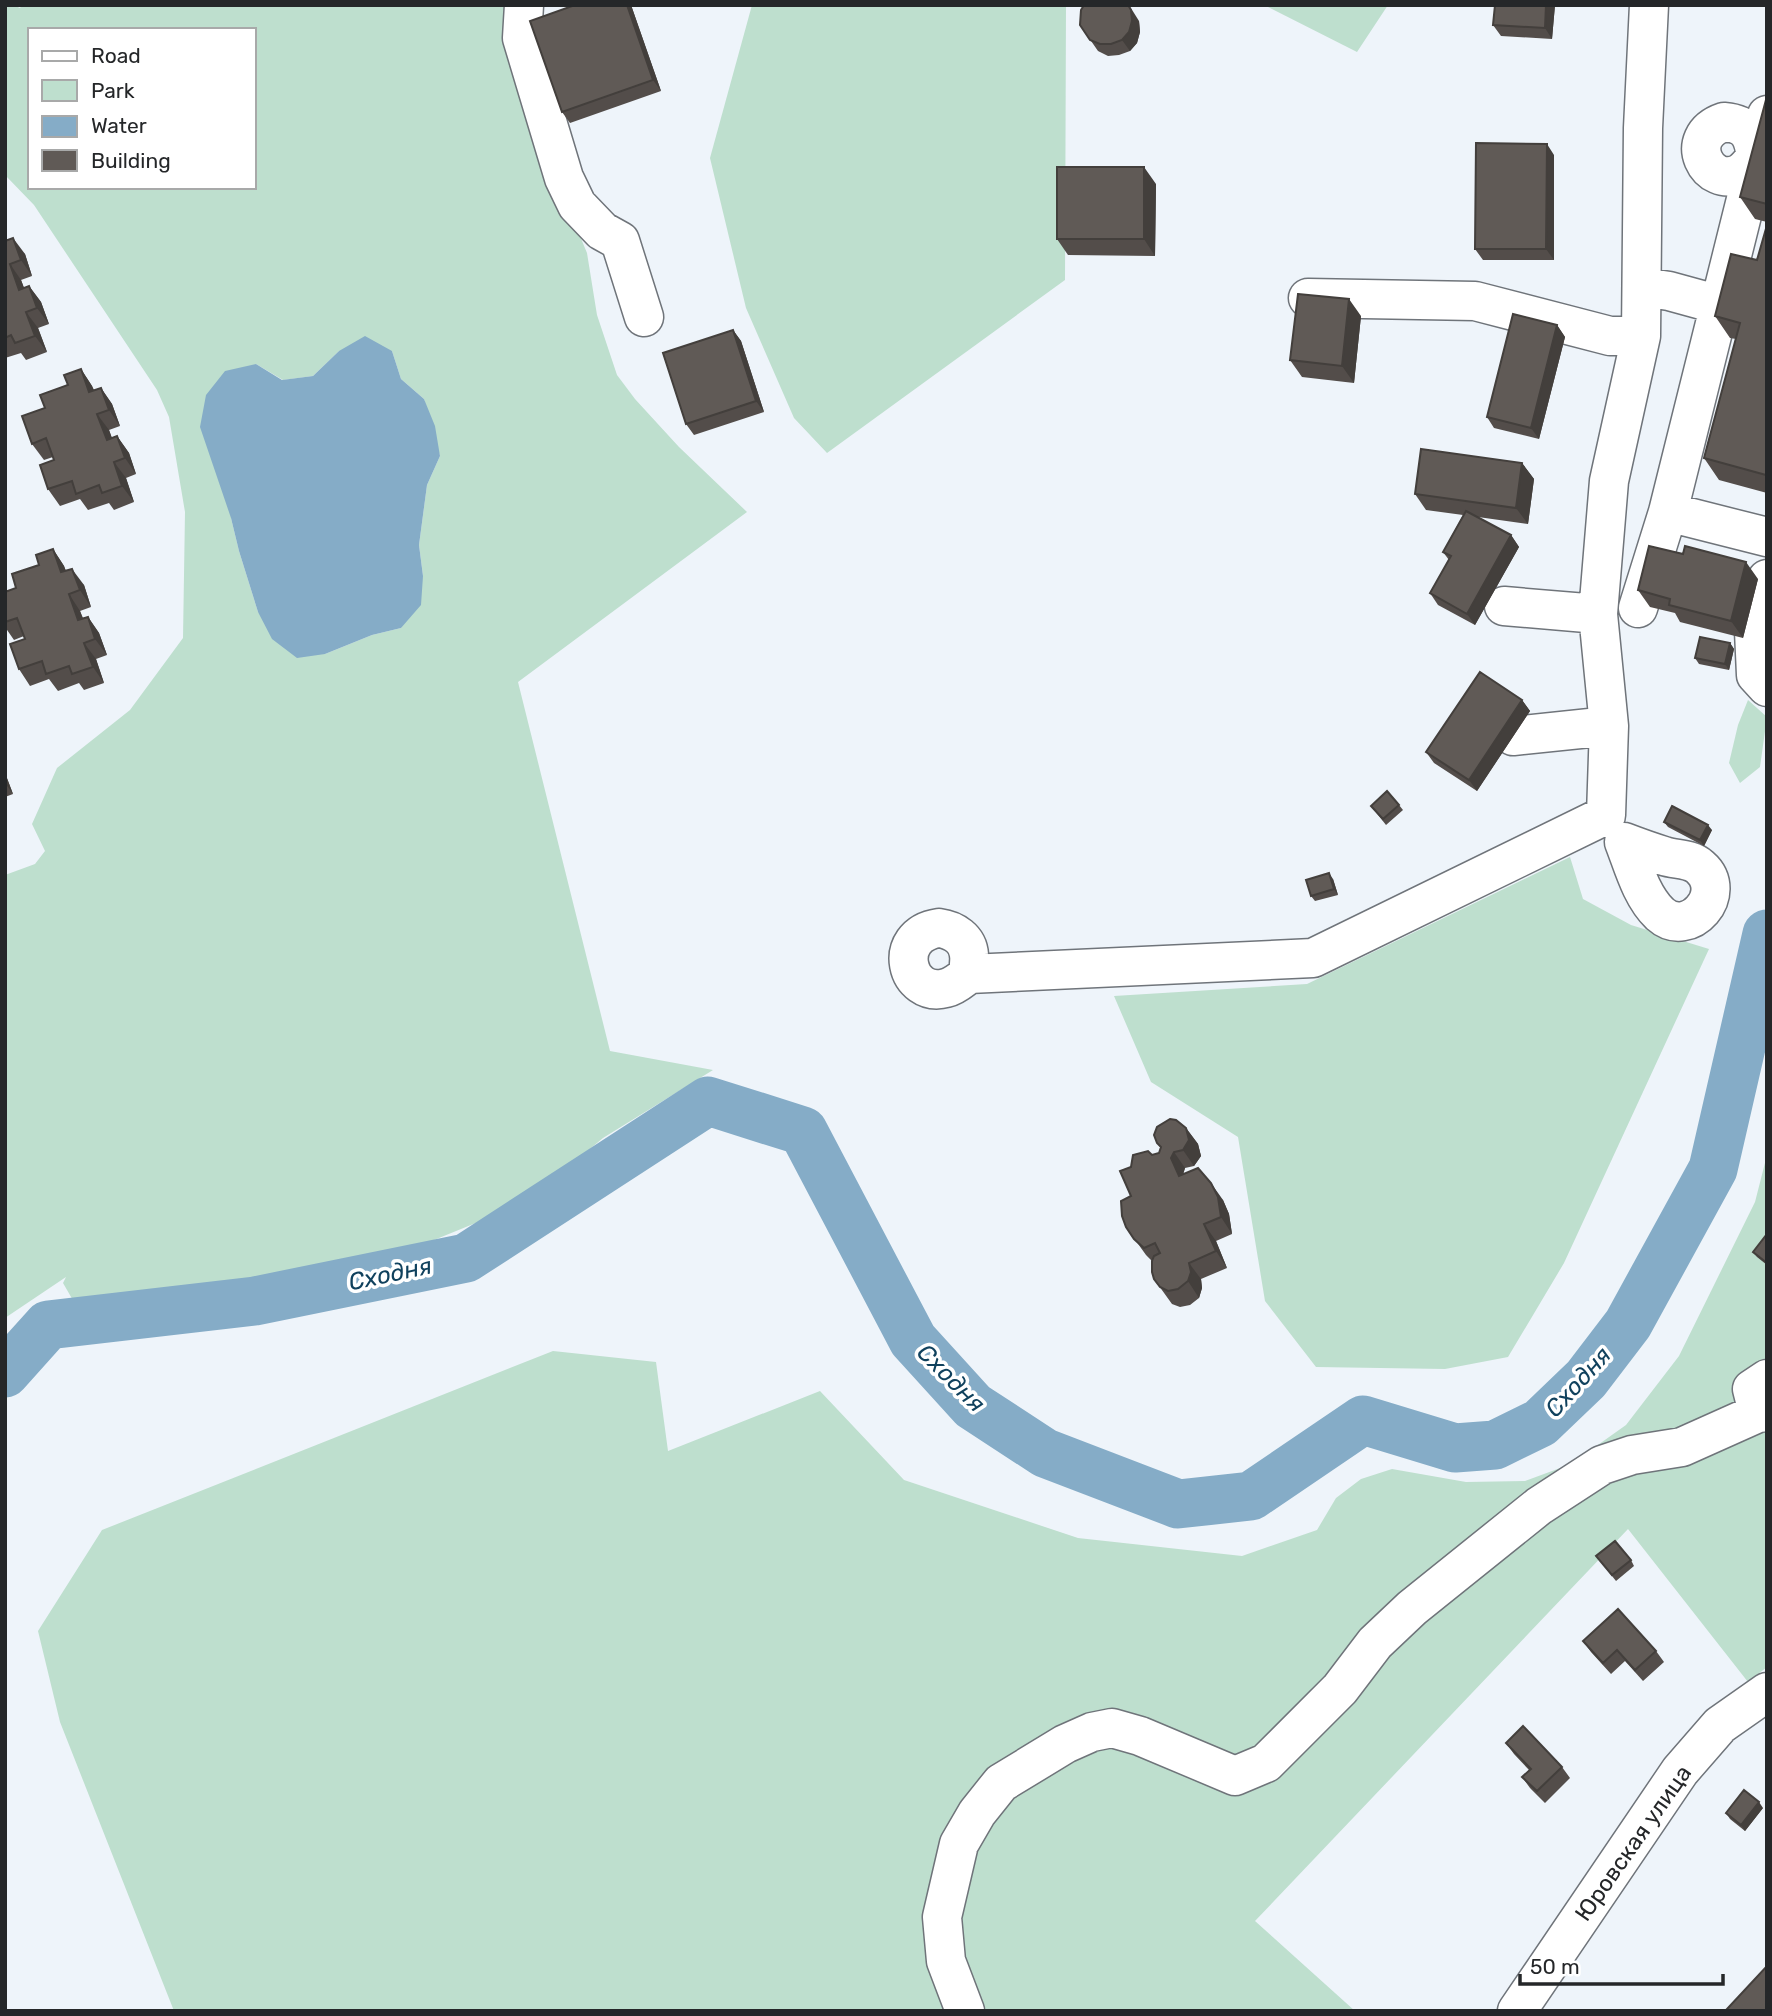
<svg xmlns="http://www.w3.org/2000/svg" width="1772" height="2016" viewBox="0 0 1772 2016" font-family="Rubik,sans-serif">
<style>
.green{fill:#bedfce;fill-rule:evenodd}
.water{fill:#85acc7}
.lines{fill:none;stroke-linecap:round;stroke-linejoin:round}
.river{stroke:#85acc7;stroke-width:49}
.minor-casing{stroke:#6f747a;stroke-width:41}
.minor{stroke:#fff;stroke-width:38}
.wall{fill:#534d4a}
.shaded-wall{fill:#433f3c}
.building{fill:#605a56;stroke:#433f3c;stroke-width:2}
.labels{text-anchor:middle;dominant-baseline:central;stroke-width:7;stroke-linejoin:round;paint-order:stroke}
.street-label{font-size:23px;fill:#252729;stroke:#fff}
.water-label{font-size:24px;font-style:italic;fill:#10415d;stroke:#fff}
</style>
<rect width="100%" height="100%" fill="#eef4fa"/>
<path class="green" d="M5,5H17L19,8L26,5H511L550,164L587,253L597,315L617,375L635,399L679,447L747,512L518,682L610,1051L713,1070L603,1138L525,1203L412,1249L267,1285L78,1309L63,1283L66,1277L5,1318V875L35,864L45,851L32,824L57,768L130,710L183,638L185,512L169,417L157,390L34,205L5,175ZM30,30H254V187H30ZM339,351H392L401,379L424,399L440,456L427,485L419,545L423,576L401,628L372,635L325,654L258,612L239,551L231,518L256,364L283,380L313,376Z
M752,5H1066L1065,280L827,453L794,418L746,308L710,158Z
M1264,5H1388L1357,52Z
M1748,700L1767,717L1760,767L1740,783L1729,763L1738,725Z
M1570,857L1583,899L1631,925L1709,949L1564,1263L1508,1357L1445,1369L1316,1367L1265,1301L1238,1137L1151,1082L1114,996L1307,984Z
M1767,1155V1667L1748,1682L1628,1529L1255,1921L1355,2011H174L60,1722L38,1631L102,1530L553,1351L656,1362L668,1451L820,1391L904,1480L1078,1538L1242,1556L1317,1530L1336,1498L1361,1479L1392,1469L1466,1482L1525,1481L1571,1464L1626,1425L1679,1356L1755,1202Z"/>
<path class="water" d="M365,336L392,351L401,379L424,399L435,426L440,456L427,485L419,545L423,576L421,605L401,628L372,635L325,654L297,658L272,639L258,612L239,551L231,518L200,427L206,395L225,371L256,364L282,380L313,376L339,351Z"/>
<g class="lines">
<path class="river" d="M5,1373L48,1325L255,1301L466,1258L708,1101L803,1131L913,1340L973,1406L1045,1453L1178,1504L1251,1496L1363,1420L1455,1448L1495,1445L1540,1423L1586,1379L1628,1324L1713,1169L1767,934"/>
<g class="minor-casing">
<path id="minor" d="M524,5L522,38L564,178L577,205L602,231L620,241L644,317
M1724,122C1748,124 1753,135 1756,157C1751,162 1747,169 1740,173C1708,190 1680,137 1724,122Z
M1643,287L1669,291L1720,305
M1308,298L1475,301L1610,336H1641
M1668,512L1767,537
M1767,579L1754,631L1756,675L1767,687
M1504,606L1598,614
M1638,608L1668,512L1767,115
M1513,736L1609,726
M1624,842C1637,847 1651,852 1664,856C1676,860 1690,858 1700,867C1730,893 1689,940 1660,914C1641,896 1633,865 1624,842Z
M939,928C954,930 968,939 969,955C970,961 968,967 969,974C962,979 955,986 946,988C906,999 890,935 939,928Z
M969,974L1313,958L1606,815L1609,726L1598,614L1609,481L1641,336L1643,128L1649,5
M1758,1413L1752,1389L1767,1379
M965,2011L946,1961L942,1917L959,1844L977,1813L1001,1783L1065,1744L1092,1732L1112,1728L1140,1736L1235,1776L1266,1763L1340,1689L1375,1643L1412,1608L1539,1506L1602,1465L1632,1455L1682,1447L1758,1413L1767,1412
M1517,2011L1680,1771L1720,1725L1767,1692"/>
</g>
<use href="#minor" class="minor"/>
</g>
<path class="wall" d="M631,5L661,91L570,123L562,112Z
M1555,5L1552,39L1501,36L1493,25Z
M1139,21L1140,32L1137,43L1130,51L1119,55L1108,56L1098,51L1080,25Z
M1767,96V222L1755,219L1740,197Z
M1554,155V260H1483L1475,249Z
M1156,184L1155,256L1068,255L1057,239Z
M1767,225V493L1719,480L1704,458L1736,339L1730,338L1715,316L1757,260Z
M5,237L7,240L25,254L32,276L21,280L24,288L29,286L41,302L49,324L38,328L47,352L26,360L21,353L5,358Z
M1361,316L1354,383L1302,377L1290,360Z
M1557,325L1565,337L1539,439L1494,428L1487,417Z
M733,330L741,341L764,412L694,435L686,424Z
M81,369L92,386L94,390L101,388L112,404L120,426L109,430L112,438L117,436L129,453L136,474L126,478L134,502L114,510L109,503L88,510L80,499L60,506L48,489L54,460L53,457L44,460L32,444L45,408Z
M1522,463L1534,479L1528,524L1478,517L1511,535L1519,547L1475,625L1438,605L1430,593L1449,560L1443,552L1463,515L1426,510L1415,494Z
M53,549L64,566L66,571L84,585L91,607L80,611L83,618L88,617L99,633L107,655L96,659L104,683L84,690L79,683L58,691L49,679L30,686L19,669L25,639L24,636L14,640L5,627V592L16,588Z
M1758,579L1743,638L1680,622L1675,613L1650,607L1638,590Z
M1730,643L1734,649L1729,670L1699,664L1695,658Z
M1522,700L1530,711L1477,791L1434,763L1426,752Z
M5,773L13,794L5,797Z
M1399,805L1403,810L1386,825L1371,806Z
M1664,822L1712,830L1704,846L1668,827Z
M1333,879L1338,895L1315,901L1311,896Z
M1186,1128L1198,1144L1201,1156L1194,1166L1185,1168L1183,1175L1223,1200L1229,1214L1232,1234L1216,1241L1227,1268L1201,1279L1202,1288L1199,1298L1190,1305L1180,1307L1172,1304L1154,1279L1152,1261L1146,1255L1126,1227L1131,1196V1167L1152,1155L1159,1153L1161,1148L1157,1143Z
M1767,1234V1265L1757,1257L1753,1252Z
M1596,1556L1631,1560L1634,1566L1616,1581Z
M1583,1641L1656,1651L1664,1662L1643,1681L1625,1661L1611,1674L1591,1652Z
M1506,1743L1562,1767L1570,1778L1545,1803L1530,1788L1522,1777L1529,1770L1514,1754Z
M1763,1808L1745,1831L1730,1819L1726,1813Z"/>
<path class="shaded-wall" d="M627,5H631L661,91L653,80Z
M1129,5L1139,21L1140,32L1137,43L1130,51L1122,40Z
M1546,5H1555L1552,39L1545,28Z
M1547,144L1554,155V260L1546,249Z
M1144,167L1156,184L1155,256L1144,239Z
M13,238L25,254L32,276L21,260Z
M10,264L21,280L31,306L19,290Z
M29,286L41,302L49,324L37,308Z
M1349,299L1361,316L1354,383L1342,366Z
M26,312L38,328L47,352L35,336Z
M1557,325L1565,337L1539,439L1531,428Z
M733,330L741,341L764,412L756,401Z
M81,369L92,386L101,409L89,392Z
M101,388L112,404L120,426L109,410Z
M97,414L109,430L118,456L107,440Z
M117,436L129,453L136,474L125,458Z
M114,462L126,478L134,502L122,486Z
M1522,463L1534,479L1528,524L1516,508Z
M1511,535L1519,547L1475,625L1467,614Z
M53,549L64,566L72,589L61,572Z
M1746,562L1758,579L1743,638L1731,621Z
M72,569L84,585L91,607L80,590Z
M69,594L80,611L89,637L78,620Z
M88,617L99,633L107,655L95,639Z
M84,643L96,659L104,683L93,667Z
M1730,643L1734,649L1729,670L1725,664Z
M1522,700L1530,711L1477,791L1469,780Z
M5,773L13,794L5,783Z
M1708,825L1712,830L1704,846L1700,840Z
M1329,873L1333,879L1338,895L1334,889Z
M1186,1128L1198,1144L1201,1156L1194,1166L1183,1150Z
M1174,1152L1185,1168L1183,1174L1191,1193L1179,1176L1171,1158Z
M1211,1183L1223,1200L1229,1214L1232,1234L1221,1217Z
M1204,1224L1216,1241L1227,1268L1216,1251Z
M1189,1263L1201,1279L1202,1288L1199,1298L1188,1281Z
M1759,1802L1763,1808L1745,1831L1741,1825Z"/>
<path class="building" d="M575,5H627L653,80L562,112L530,21Z
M1084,5H1128L1131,10L1132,21L1129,32L1122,40L1111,44H1100L1090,40L1080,25L1081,10Z
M1495,5H1546L1545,28L1493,25Z
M1767,96V204L1740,197Z
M1476,143L1547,144L1546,249H1475Z
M1057,167H1144V239H1057Z
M1767,225V472L1766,475L1704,458L1740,323L1715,316L1731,254L1757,260Z
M13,238L21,260L10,264L19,290L29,286L37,308L26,312L35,336L15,343L11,335L5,338V241Z
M1298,294L1349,299L1342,366L1290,360Z
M1513,314L1557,325L1531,428L1487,417Z
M733,330L756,401L686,424L663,353Z
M81,369L89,392L101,388L109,410L97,414L107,440L117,436L125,458L114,462L122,486L102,493L99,485L76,494L72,481L48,489L40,465L54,460L46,438L32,444L22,416L45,408L40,395L68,385L64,375Z
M1421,449L1522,463L1516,508L1415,494Z
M1466,511L1511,535L1467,614L1430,593L1451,556L1443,552Z
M1649,546L1683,554L1685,546L1746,562L1731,621L1669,605L1670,599L1638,590Z
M53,549L61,572L72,569L80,590L69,594L78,620L88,617L95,639L84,643L93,667L72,674L69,666L46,674L42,661L19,669L10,644L25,639L17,618L5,622V592L16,588L12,574L39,565L36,555Z
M1700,637L1730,643L1725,664L1695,658Z
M1480,672L1522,700L1469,780L1426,752Z
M1387,791L1399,805L1383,819L1371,806Z
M1672,806L1708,825L1700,840L1664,822Z
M1329,873L1334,889L1311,896L1306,880Z
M1170,1119L1176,1120L1186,1128L1189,1140L1183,1150L1174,1152L1171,1158L1179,1176L1198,1168L1211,1183L1218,1197L1221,1217L1204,1224L1216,1251L1189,1263L1191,1272L1188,1281L1178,1289L1168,1291L1160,1287L1154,1279L1152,1272V1261L1154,1256L1160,1253L1155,1243L1144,1248L1134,1239L1126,1227L1122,1216L1121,1201L1131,1196L1120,1171L1131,1167L1133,1155L1148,1151L1152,1155L1159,1153L1161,1147L1157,1143L1154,1135L1157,1127Z
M1767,1234V1263L1753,1252Z
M1615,1541L1631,1560L1612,1575L1596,1556Z
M1618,1609L1656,1651L1635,1670L1617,1650L1603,1663L1583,1641Z
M1523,1726L1562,1767L1537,1791L1522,1777L1531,1769L1506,1743Z
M1744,1790L1759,1802L1741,1825L1726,1813Z
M1767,1966V2011H1729L1727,2009Z"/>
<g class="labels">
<g class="street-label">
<text transform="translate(1633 1843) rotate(-55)">Юровская улица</text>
</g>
<g class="water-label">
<text transform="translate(390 1274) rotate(-12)">Сходня</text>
<text transform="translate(951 1378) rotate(45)">Сходня</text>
<text transform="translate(1578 1382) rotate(-48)">Сходня</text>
</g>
</g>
<rect width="1772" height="2016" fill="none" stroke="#252729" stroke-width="14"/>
<rect x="28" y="28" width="228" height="161" fill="#ffffff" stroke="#a8a9a9" stroke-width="2"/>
<rect x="42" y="51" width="35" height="10" fill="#ffffff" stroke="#a8a9a9" stroke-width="2"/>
<text x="91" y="63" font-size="21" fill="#252729">Road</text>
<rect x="42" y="80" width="35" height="21" fill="#bedfce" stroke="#a8a9a9" stroke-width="2"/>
<text x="91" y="98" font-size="21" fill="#252729">Park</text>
<rect x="42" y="116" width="35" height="21" fill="#85acc7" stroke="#a8a9a9" stroke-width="2"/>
<text x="91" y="133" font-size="21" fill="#252729">Water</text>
<rect x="42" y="150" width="35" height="21" fill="#605a56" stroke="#a8a9a9" stroke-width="2"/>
<text x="91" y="168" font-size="21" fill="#252729">Building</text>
<path d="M1520 1974v10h203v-10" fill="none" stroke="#252729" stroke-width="3.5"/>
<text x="1530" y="1974" font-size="21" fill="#252729" stroke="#ffffff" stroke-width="5" paint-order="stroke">50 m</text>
</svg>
